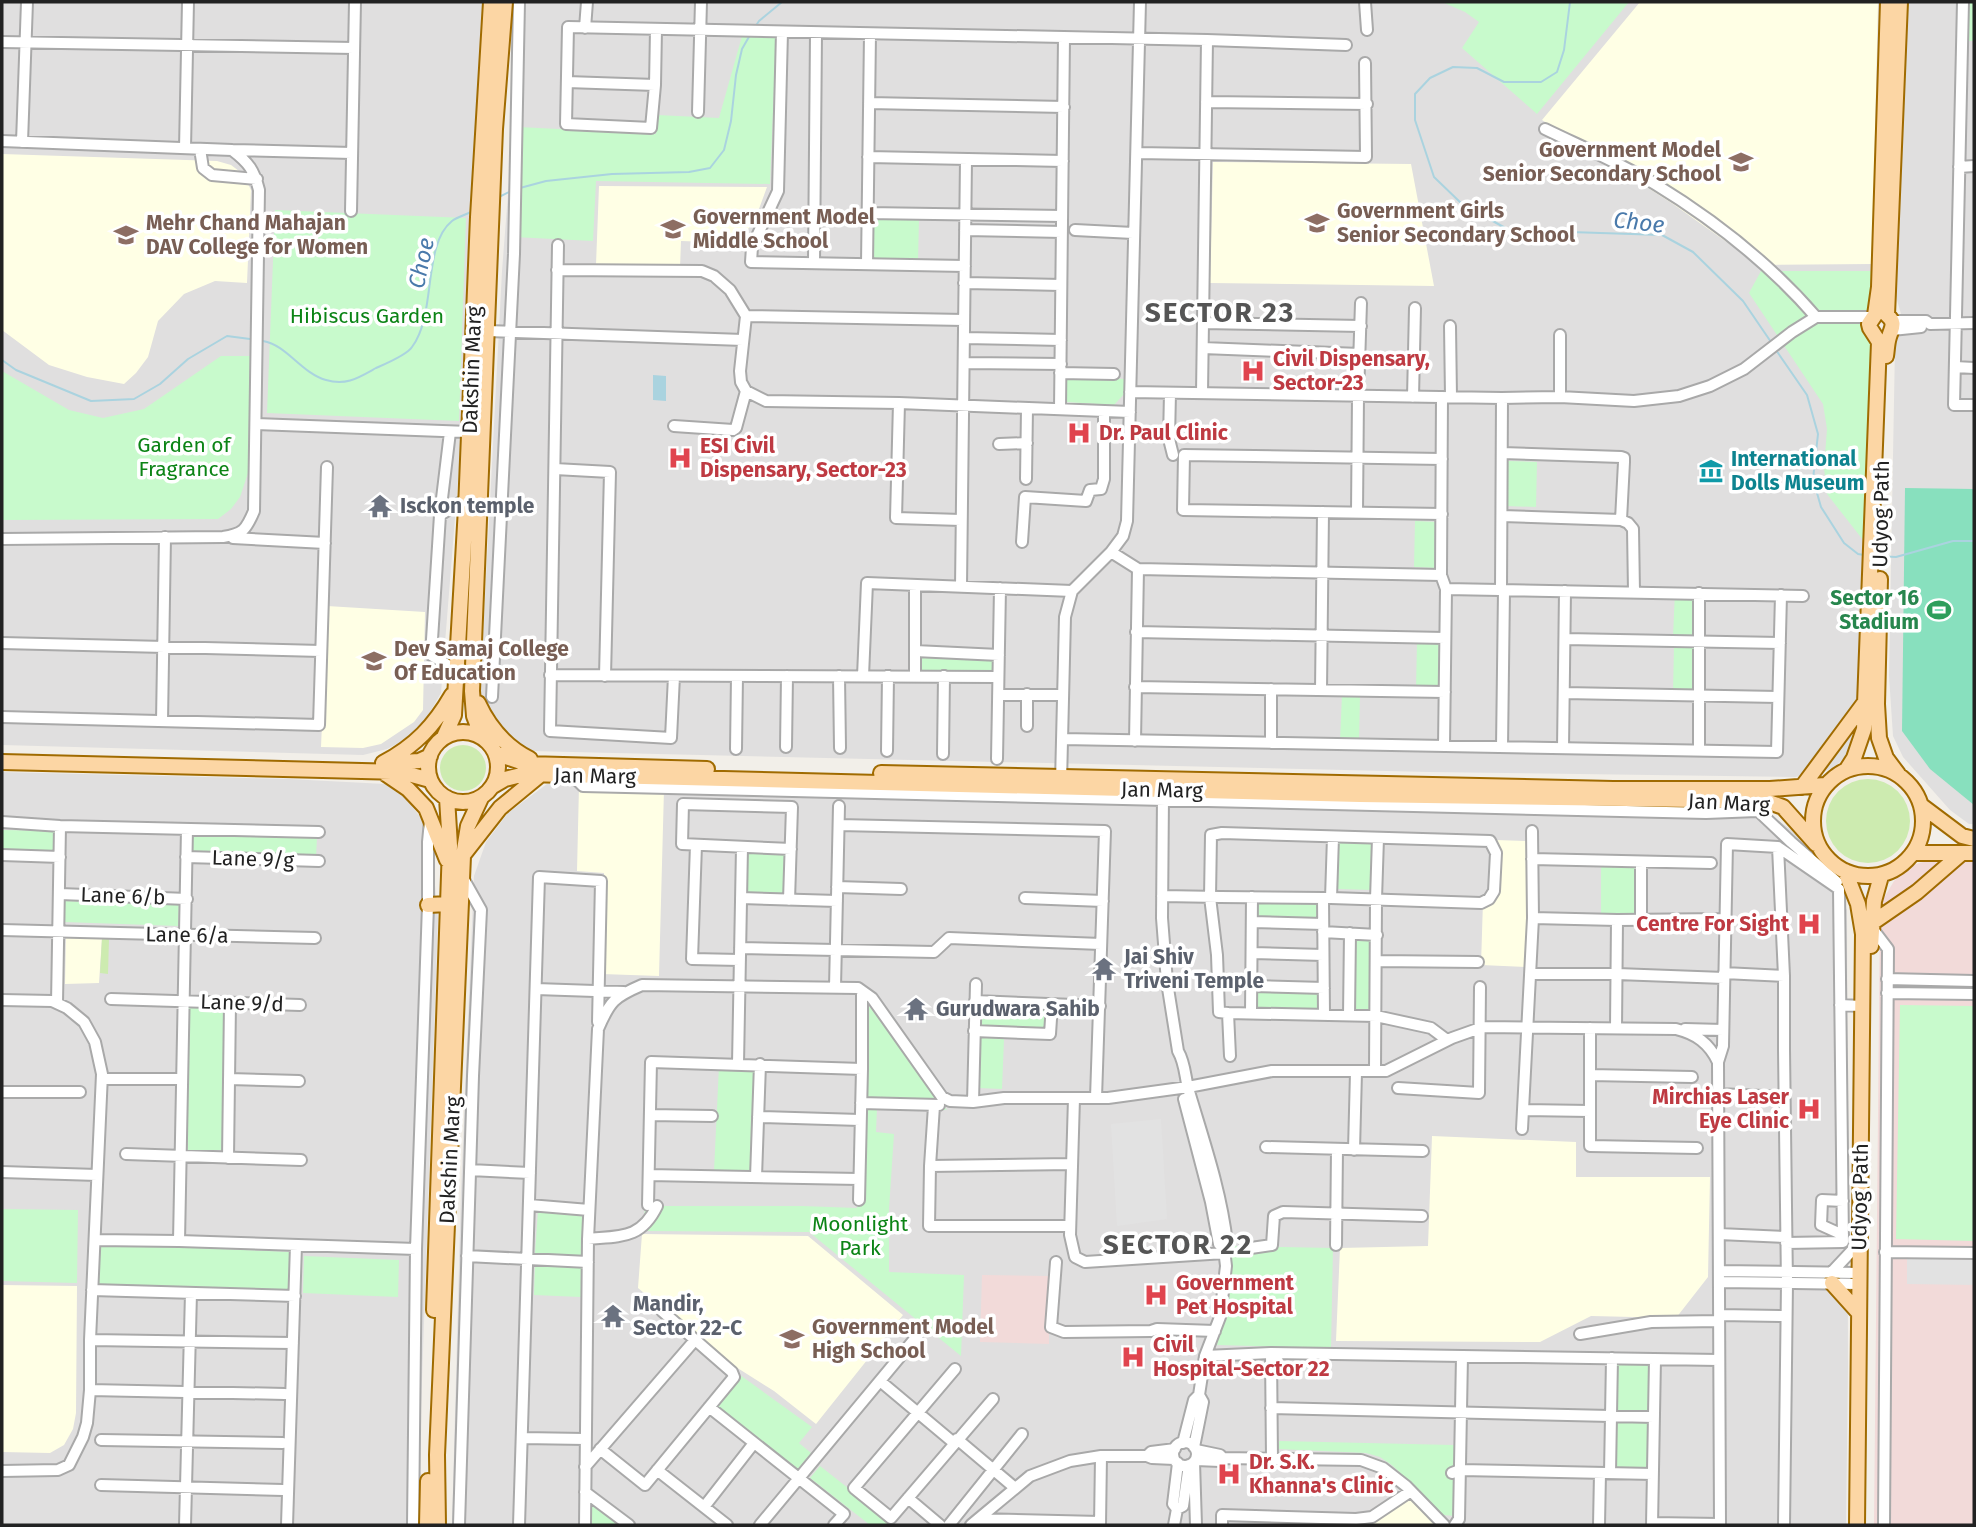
<svg xmlns="http://www.w3.org/2000/svg" width="1976" height="1527" viewBox="0 0 1976 1527" font-family="'Fira Sans',sans-serif">
<style>
.residential{fill:#e0dfdf}
.commercial{fill:#f2dad9}
.education{fill:#ffffe5}
.grass{fill:#cdebb0}
.park{fill:#c8facc}
.pitch{fill:#88e0be}
.parking{fill:#e2e2e2}
.water{fill:#aad3df}
.lines{fill:none;stroke-linecap:round;stroke-linejoin:round}
.stream{stroke:#aad3df;stroke-width:2}
.minor-casing{stroke:#a9a9a9;stroke-width:14}
.major-casing{stroke:#a06b00;stroke-width:18}
.minor{stroke:#fff;stroke-width:10}
.major{stroke:#fcd6a4;stroke-width:14}
.labels{text-anchor:middle;dominant-baseline:central;stroke-width:7;stroke-linejoin:round;paint-order:stroke}
.education-label{font-size:21px;font-weight:bold;fill:#785e54;stroke:#fff;text-anchor:start}
.park-label{font-size:21px;fill:#0c8416;stroke:#fff}
.health-label{font-size:21px;font-weight:bold;fill:#be3a42;stroke:#fff;text-anchor:start}
.street-label{font-size:21px;fill:#222;stroke:#fff}
.culture-label{font-size:21px;font-weight:bold;fill:#0d838f;stroke:#fff;text-anchor:start}
.worship-label{font-size:21px;font-weight:bold;fill:#5b616d;stroke:#fff;text-anchor:start}
.leisure-label{font-size:21px;font-weight:bold;fill:#27864d;stroke:#fff;text-anchor:end}
.water-label{font-size:23px;font-style:italic;fill:#4a7aab;stroke:#fff}
.district-label{font-size:28px;font-weight:bold;letter-spacing:2px;fill:#555;stroke:#fff}
</style>
<rect width="100%" height="100%" fill="#f2efe9"/>
<path class="residential" d="M2,2H483L459,468L441,693L427,717L410,737L387,749L363,755L2,745Z
M523,2H1882L1874,347L1857,719L1846,756L1835,767L1817,774L1795,777L1429,772L530,751L502,730L480,695L502,271Z
M1909,2H1974V824H1969L1950,810L1903,757L1893,736L1889,676L1895,346L1903,321L1895,293L1906,8Z
M2,772L289,779L385,784L405,798L422,819L431,842L438,918L417,1525H2Z
M591,781L1768,813L1796,833L1828,875L1847,910L1848,1368L1846,1525H452L461,1191L474,876L486,842L508,813L547,784Z"/>
<path class="commercial" d="M1935,859L1974,861V1525H1874L1880,911L1884,898L1894,881L1912,865Z
M982,1275L1049,1276V1344L980,1342Z"/>
<path class="education" d="M1640,2L1878,3L1872,264L1759,265L1673,204L1542,120Z
M2,154L217,161L231,165L243,174L251,190L247,283L215,281L184,294L158,321L148,357L136,373L124,384L87,377L49,365L2,330Z
M1213,162L1411,164L1434,286L1210,283Z
M599,186L767,187L756,217L739,243L681,241L680,268L596,265Z
M327,606L425,612L423,710L414,722L381,744L363,748L321,747Z
M579,786L664,789L659,976L602,974L604,873L577,871Z
M1495,840L1530,841L1526,967L1481,965L1483,901L1493,902Z
M66,937L102,938L99,983L65,984Z
M1432,1136L1576,1142V1177H1710L1708,1277L1676,1318L1591,1316L1540,1342L1336,1341L1340,1248L1428,1246Z
M642,1234L808,1236L903,1315L816,1424L774,1391L728,1362L638,1288Z
M2,1285L77,1286L76,1413L73,1429L64,1445L50,1453L2,1452Z
M1410,1497L1439,1525H1354V1523Z"/>
<path class="grass" d="M440 768a23 23 0 1 1 46 0a23 23 0 1 1-46 0Z
M1826 821a42 42 0 1 1 84 0a42 42 0 1 1-84 0Z
M102,938L109,939L108,974L100,973Z"/>
<path class="park" d="M1442,2H1629L1537,114L1462,48L1479,22L1465,12Z
M1968,2H1974V41H1967Z
M742,36L776,38L770,184L596,181L593,241L514,237L519,127L656,134L657,115L719,118Z
M275,210L466,218L459,421L267,413Z
M873,218L919,219L918,262L872,261Z
M1761,271H1873L1867,318L1872,346L1863,540L1827,494L1824,468L1827,429L1823,404L1749,293Z
M221,356H250L248,473L240,497L231,509L218,519L2,520V371L69,410L103,418L144,409Z
M1067,377L1126,379L1125,393L1114,405L1066,402Z
M1508,461L1537,462L1536,507L1506,506Z
M1415,521L1438,522L1437,568L1414,567Z
M1675,591L1697,592L1696,638L1673,637Z
M1417,642H1440L1438,689L1416,688Z
M1674,646H1696L1695,693L1673,692Z
M920,656L995,658V673L920,671Z
M1342,694L1360,695L1359,742L1340,741Z
M2,830L57,831L56,853L2,852Z
M192,833L317,837L316,858L191,854Z
M1339,841H1373V890L1338,889Z
M747,852L786,853L785,895L746,894Z
M1601,865H1635V914H1601Z
M1255,895L1321,897V921L1255,920Z
M64,901L179,905L178,926L64,922Z
M1353,940H1374L1373,1014H1352Z
M1254,989L1321,990L1320,1012L1253,1010Z
M975,1001L1052,1004L1050,1034L974,1031Z
M866,1002L947,1110L877,1108L876,1132L894,1134L889,1209V1272L964,1275L961,1356L809,1232L643,1231L645,1206H802L857,1208Z
M1900,1005L1974,1006V1241L1896,1239Z
M188,1008H225V1150H188Z
M981,1035L1004,1039L1002,1089L978,1088Z
M719,1066H756L751,1173L714,1171Z
M2,1209L78,1210L77,1283L2,1281Z
M538,1211L583,1214L581,1256L535,1253Z
M99,1244L292,1252L290,1292L98,1284Z
M1228,1246L1333,1248L1331,1348L1217,1345L1227,1295Z
M304,1256L399,1260L398,1297L303,1293Z
M535,1265L582,1267L581,1297L534,1295Z
M1617,1364L1651,1365L1650,1413H1616Z
M740,1375L812,1427L799,1443L811,1453L798,1469L716,1406Z
M1616,1421H1650V1470H1615Z
M1279,1441L1454,1445L1455,1516L1443,1515L1393,1466L1380,1457L1366,1453L1279,1449Z
M820,1466L890,1521L887,1525H870L810,1478Z
M591,1504L619,1525H591Z"/>
<path class="pitch" d="M1905,488L1974,489V805L1930,769L1902,731Z"/>
<path class="parking" d="M1161,1119L1167,1219L1117,1226L1111,1124Z
M1907,1258L1974,1260V1285L1907,1284Z"/>
<path class="water" d="M653,375L666,376V401L653,400Z"/>
<g class="lines">
<path class="stream" d="M1570,2L1564,50L1557,72L1541,82H1504L1477,68L1453,67L1430,78L1415,94V120L1434,177L1462,204L1509,230L1662,235L1693,252L1743,301L1771,342
M755,27L759,21L782,2
M520,188L546,181L612,174L689,172L710,168L724,150L731,121L736,75L742,49L750,35
M497,198L511,191
M263,341C287,345 301,373 326,380C346,386 358,378 376,368C385,364 407,355 412,347C437,314 422,245 452,221C457,217 465,215 471,212
M1776,350L1807,395L1818,434L1813,479L1821,507L1844,543L1858,554L1864,555
M2,360L16,370L91,401L134,399L160,384L188,359L227,336L250,339
M1876,556L1896,557L1953,541H1974"/>
<g class="minor-casing">
<path id="minor" d="M1365,2L1367,30
M1963,2L1954,405H1974
M585,28L587,2
M656,29L655,85L651,128L566,124L568,27L1207,40L1346,45
M782,32L778,191L752,247L751,262L965,266
M2,42L354,48
M567,82L655,85
M1206,102L1367,104
M869,103L1064,107
M698,112L701,2
M1545,129C1582,147 1620,163 1655,184C1714,220 1771,265 1816,317
M2,141L232,150C249,163 254,170 259,190L254,511C246,530 243,534 223,537L2,539
M22,142L27,2
M185,148L188,2
M200,149L203,168L212,175L257,179
M232,150L352,153
M1137,153L1366,157L1365,63
M868,157L1063,161
M1959,167L1974,166
M351,211L355,2
M867,213L1062,216
M965,230L1062,232
M1075,230L1133,233
M558,245L550,731L671,738L674,676
M814,263L816,33
M867,264L870,34
M557,270L702,271L714,276L730,290L746,316L740,371L741,382L746,391L766,401L899,403L1130,412
M964,283L1061,285
M746,316L964,320
M1892,321H1926L1930,324L1974,323
M1203,323L1361,326
M1450,326L1451,397
M1892,330L1921,327
M487,331L743,340
M964,338L1061,340
M1203,348L1360,354
M964,363L1061,364
M1955,367L1974,368
M1060,373L1114,374
M1130,392L1502,398L1560,397L1634,401L1679,396L1710,386L1744,369L1792,332L1816,317H1873
M1170,393L1169,439L1173,455
M1202,393L1207,40
M1413,397L1415,308
M1442,397L1441,575L1446,589L1803,596
M1560,397V335
M899,403L896,518L961,520
M1060,409L1064,37
M256,424L469,432
M674,426L733,430L736,428L746,391
M450,432L440,515L431,655L456,670
M999,444L1027,443
M555,469L610,472L605,676
M1026,479L1027,408
M1357,512L1358,396L1361,303
M1442,514L1183,510L1184,455L1442,459
M440,515L466,499
M1502,516L1621,520L1624,462V458L1621,457L1502,453
M1621,520L1628,523L1633,529L1634,592
M233,538L325,543
M1022,542L1025,497L1086,501L1090,490L1101,489L1104,479V411
M1111,552L1138,569L1441,575
M961,587L966,159
M1501,590L1502,398
M1136,632L1445,638
M1565,639L1780,643
M2,643L321,651
M915,651L999,655
M550,675L998,677
M839,676L840,748
M863,676L867,583L1072,591
M915,677V585
M1135,687L1445,692
M1321,690L1323,512
M1564,693L1778,697
M998,695H1063
M492,697L514,254L519,2
M2,717L319,725L327,467
M162,721L165,537
M1027,726V694
M1062,739L1777,752L1781,595
M1135,741L1138,569
M1271,743V689
M1444,746L1446,589
M786,747L787,676
M1502,747L1504,590
M1563,748L1565,591
M736,749L737,676
M1699,750V593
M887,751L888,676
M943,754L944,676
M997,759L1000,588
M572,775L583,786L1706,813L1757,811
M1061,782L1065,617L1072,591L1111,552L1123,536L1127,521L1140,2
M1163,796L1162,918L1167,982L1178,1051C1185,1063 1185,1076 1188,1088C1203,1139 1221,1190 1227,1243L1224,1249L1226,1266L1220,1317L1205,1356L1199,1395
M1753,806L1791,842L1837,882
M2,822L60,826L319,832
M839,825L1105,831L1096,1098
M696,845L692,959L740,960
M1778,847L1784,976V1050L1787,1283L1784,1525
M2,855L60,857
M186,857L319,861
M1532,859L1711,863
M1641,862V919
M837,887L901,889
M60,894L187,899
M1162,896L1220,897L1323,898H1331L1481,903L1489,899L1494,891L1496,853L1490,841L1222,833L1211,835L1210,897L1217,955L1219,1012L1228,1013L1230,1056
M741,898L837,901
M1025,898L1103,901
M1323,898L1324,1015
M1331,898L1333,837
M789,900L792,807L683,804L682,844L791,849
M1533,918L1617,920L1725,919
M1252,922L1323,924
M1872,928L1888,949L1884,1525
M2,930L315,938
M1323,932L1377,935
M740,948L934,952L949,938L1101,944
M1252,953L1323,955
M1376,961L1478,962
M1724,973L1784,976
M1530,974H1617L1724,978
M1887,979L1974,981
M1252,986L1324,988
M835,987L839,806
M536,989L624,992
M1887,993L1974,994
M111,999L300,1005
M2,1000L52,1001L67,1008L84,1022L95,1042L102,1074L90,1340V1390L87,1423L83,1437L69,1465L58,1470L2,1471
M975,1001L1100,1006
M57,1003L60,826
M1840,1005L1862,1006
M1251,1012L1252,897
M1228,1013L1376,1016L1431,1028L1447,1040
M1349,1015L1350,933
M1590,1028V1146L1697,1148
M1616,1028L1617,920
M1685,1029L1723,1030
M974,1031L1050,1034L1052,1004
M1718,1062L1723,1046L1727,844L1778,847L1839,889L1843,1242L1786,1243
M738,1064L742,847
M1375,1071L1376,899L1378,838
M1590,1075L1692,1077
M102,1079H182
M229,1079L299,1081
M1398,1088L1479,1093L1480,987
M2,1092H80
M1718,1094L1784,1097
M1074,1098L1070,1235L1075,1257L1085,1262L1225,1253
M1184,1099L1211,1202L1219,1244L1224,1249
M973,1102L976,984
M861,1103L939,1105
M934,1106L930,1166L929,1226H1070
M1523,1110L1590,1111
M650,1115L712,1116
M758,1117L860,1120
M1522,1129L1533,918L1532,831
M1266,1147L1423,1151
M1354,1150L1356,1072
M126,1154L301,1160
M228,1158L230,1003
M930,1166L1072,1164
M470,1170L530,1173
M2,1172L97,1175
M649,1175L859,1179
M756,1177L760,1064
M859,1200L862,1069V991
M1843,1201L1822,1200L1821,1225L1843,1235
M529,1205L589,1210
M648,1205L651,1062L862,1069
M1719,1234L1786,1237
M588,1239C621,1236 641,1239 657,1206
M95,1240L179,1241L416,1249
M179,1241L187,829
M1336,1245L1337,1149
M1244,1249L1272,1245L1274,1216L1283,1212L1422,1216
M1885,1252L1974,1253
M467,1256L588,1262
M1056,1262L1051,1327L1064,1332L1151,1331L1157,1329L1215,1331
M1719,1271L1859,1273
M1831,1273L1860,1242
M1719,1282L1859,1284
M92,1290L295,1296
M1719,1315L1786,1316
M1580,1334L1651,1322L1719,1321
M90,1340L293,1343
M1271,1353L1272,1460
M1205,1356L1271,1353L1719,1360
M955,1369L854,1488L891,1518L993,1399
M880,1381L954,1443
M90,1390L285,1394
M709,1407L844,1514L834,1525
M1271,1408L1654,1417
M522,1438L585,1439
M957,1439L1015,1488
M101,1440L283,1443
M1173 1454a12 12 0 1 1 24 0a12 12 0 1 1-24 0Z
M1183,1443L1194,1400L1199,1395L1203,1402L1194,1447
M600,1449L645,1485L734,1377L732,1372L662,1311
M1223,1458L1361,1460L1383,1468L1406,1486L1444,1525
M1174,1459L1152,1458L1147,1456L1151,1452L1175,1449
M1196,1460L1220,1461L1223,1458L1220,1455L1196,1450
M1194,1462L1196,1525
M1178,1463L1173,1504L1177,1509L1183,1506L1189,1465
M585,1467L695,1340
M657,1470L727,1525
M1452,1473L1460,1470L1653,1474
M1610,1473L1612,1358
M101,1485L283,1490
M585,1492L629,1525
M908,1498L940,1525
M704,1507L754,1443
M979,1519L1100,1522
M1652,1523L1720,1524
M185,1525L191,1293
M287,1525L296,1245
M413,1525L416,1249L428,905V842L430,821
M459,1525L473,1076L481,910L463,878
M519,1525L539,877L601,881L598,1022
M585,1525L588,1239L598,1029C610,1001 614,997 642,985L858,988L872,998L942,1097L950,1101L973,1102L1004,1098H1108L1188,1087L1272,1071H1386L1452,1038L1483,1027L1676,1029C1696,1034 1709,1043 1718,1062L1720,1525
M760,1525L918,1335
M949,1525L1022,1434
M971,1525L1030,1476L1070,1461L1101,1456H1147
M1100,1525L1101,1456
M1174,1525L1177,1509
M1222,1525V1515L1356,1519L1372,1517L1411,1491
M1455,1525L1459,1519L1462,1356
M1599,1525L1600,1473
M1652,1525L1655,1359"/>
</g>
<g class="major-casing">
<path id="major" d="M1887,315L1900,2
M1886,356C1887,350 1887,343 1889,337C1892,327 1896,323 1887,315
M1880,579L1877,704L1879,738L1886,758L1898,774
M478,703C489,727 506,747 530,759
M428 767a35 35 0 1 1 70 0a35 35 0 1 1-70 0Z
M444,737L454,715L466,508L478,217L491,2
M482,737L474,716L472,691L495,129L505,2
M497,754L527,764L707,769
M2,762L401,772L430,780
M383,763C415,746 434,726 452,695
M388,763L419,761L430,756
M1813 821a55 55 0 1 1 110 0a55 55 0 1 1-110 0Z
M1847,769L1854,758L1864,729L1879,342L1870,328L1869,324L1875,315L1879,287L1888,2
M383,772L408,789L426,808L447,860
M881,773L1613,789H1770L1825,785
M493,786L505,779L525,774L1360,795L1766,801L1783,807L1816,844
M1802,787L1865,702
M1922,806L1962,836L1974,839
M1914,853H1974
M464,854L500,808L540,775
M1845,871L1858,904L1863,934L1857,1525
M428,905L448,904
M1872,923L1917,892L1962,853
M1871,946L1874,901L1881,876
M1832,1283L1859,1313
M434,1310L450,846L447,798
M427,1525L428,1481
M438,1525L437,1455L463,856L468,826L481,798"/>
</g>
<use href="#minor" class="minor"/>
<use href="#major" class="major"/>
</g>
<defs>
<g id="school-bare" transform="scale(1.89)"><path d="M0-5L7-2L0 1L-7-2ZM-4 1L0 2.5L4 1V4Q0 6-4 4Z" fill="#8d6e63" stroke="#fff" stroke-width="2.5" paint-order="stroke"/></g>
<g id="university-bare" transform="scale(1.89)"><path d="M0-5L7-2L0 1L-7-2ZM-4 1L0 2.5L4 1V4Q0 6-4 4Z" fill="#8d6e63" stroke="#fff" stroke-width="2.5" paint-order="stroke"/></g>
<g id="hospital-bare" transform="scale(1.89)"><path d="M-5-5h3v3.5h4V-5h3V5h-3V1.5h-4V5h-3Z" fill="#e0444e" stroke="#fff" stroke-width="2.5" paint-order="stroke"/></g>
<g id="museum-bare" transform="scale(1.89)"><path d="M0-6L6-3V-2H-6V-3ZM-5-1h2V3h-2ZM-1-1h2V3h-2ZM3-1h2V3H3ZM-6 4H6V6H-6Z" fill="#0f9aa8" stroke="#fff" stroke-width="2.5" paint-order="stroke"/></g>
<g id="temple-bare" transform="scale(1.89)"><path d="M0-6L5-2H3V0L6.5 2.5H4V6H1.5V3h-3V6H-4V2.5H-6.5L-3 0V-2H-5Z" fill="#6b7280" stroke="#fff" stroke-width="2.5" paint-order="stroke"/></g>
<g id="stadium-bare" transform="scale(1.89)"><path d="M0-5a6.5 5 0 1 0 0 10a6.5 5 0 1 0 0-10ZM-3.5-1.8h7v3.6h-7Z" fill="#2e9e5b" stroke="#fff" stroke-width="2.5" paint-order="stroke"/></g>
</defs>
<g fill-rule="evenodd">
<use href="#school-bare" x="1741" y="162"/>
<use href="#school-bare" x="1317" y="223"/>
<use href="#school-bare" x="673" y="229"/>
<use href="#university-bare" x="126" y="235"/>
<use href="#hospital-bare" x="1253" y="371"/>
<use href="#hospital-bare" x="1079" y="433"/>
<use href="#hospital-bare" x="680" y="458"/>
<use href="#museum-bare" x="1711" y="471"/>
<use href="#temple-bare" x="380" y="506"/>
<use href="#stadium-bare" x="1939" y="610"/>
<use href="#university-bare" x="374" y="661"/>
<use href="#hospital-bare" x="1809" y="924"/>
<use href="#temple-bare" x="1104" y="969"/>
<use href="#temple-bare" x="916" y="1009"/>
<use href="#hospital-bare" x="1809" y="1109"/>
<use href="#hospital-bare" x="1156" y="1295"/>
<use href="#temple-bare" x="613" y="1316"/>
<use href="#school-bare" x="792" y="1339"/>
<use href="#hospital-bare" x="1133" y="1357"/>
<use href="#hospital-bare" x="1229" y="1474"/>
</g>
<g class="labels">
<g class="education-label">
<text x="1721" y="150" text-anchor="end">Government Model<tspan x="1721" dy="24">Senior Secondary School</tspan></text>
<text x="1337" y="211">Government Girls<tspan x="1337" dy="24">Senior Secondary School</tspan></text>
<text x="693" y="217">Government Model<tspan x="693" dy="24">Middle School</tspan></text>
<text x="146" y="223">Mehr Chand Mahajan<tspan x="146" dy="24">DAV College for Women</tspan></text>
<text x="394" y="649">Dev Samaj College<tspan x="394" dy="24">Of Education</tspan></text>
<text x="812" y="1327">Government Model<tspan x="812" dy="24">High School</tspan></text>
</g>
<g class="park-label">
<text x="367" y="316">Hibiscus Garden</text>
<text x="184" y="445">Garden of<tspan x="184" dy="24">Fragrance</tspan></text>
<text x="860" y="1224">Moonlight<tspan x="860" dy="24">Park</tspan></text>
</g>
<g class="health-label">
<text x="1273" y="359">Civil Dispensary,<tspan x="1273" dy="24">Sector-23</tspan></text>
<text x="1099" y="433">Dr. Paul Clinic</text>
<text x="700" y="446">ESI Civil<tspan x="700" dy="24">Dispensary, Sector-23</tspan></text>
<text x="1789" y="924" text-anchor="end">Centre For Sight</text>
<text x="1789" y="1097" text-anchor="end">Mirchias Laser<tspan x="1789" dy="24">Eye Clinic</tspan></text>
<text x="1176" y="1283">Government<tspan x="1176" dy="24">Pet Hospital</tspan></text>
<text x="1153" y="1345">Civil<tspan x="1153" dy="24">Hospital-Sector 22</tspan></text>
<text x="1249" y="1462">Dr. S.K.<tspan x="1249" dy="24">Khanna's Clinic</tspan></text>
</g>
<g class="street-label">
<text transform="translate(472 370) rotate(-88)">Dakshin Marg</text>
<text transform="translate(1881 514) rotate(-89)">Udyog Path</text>
<text transform="translate(595 776) rotate(1)">Jan Marg</text>
<text transform="translate(1162 790) rotate(1)">Jan Marg</text>
<text transform="translate(1729 803) rotate(3)">Jan Marg</text>
<text transform="translate(253 859) rotate(2)">Lane 9/g</text>
<text transform="translate(123 896) rotate(2)">Lane 6/b</text>
<text transform="translate(187 935) rotate(1)">Lane 6/a</text>
<text transform="translate(242 1003) rotate(2)">Lane 9/d</text>
<text transform="translate(450 1160) rotate(-87)">Dakshin Marg</text>
<text transform="translate(1860 1197) rotate(-89)">Udyog Path</text>
</g>
<g class="culture-label">
<text x="1731" y="459">International<tspan x="1731" dy="24">Dolls Museum</tspan></text>
</g>
<g class="worship-label">
<text x="400" y="506">Isckon temple</text>
<text x="1124" y="957">Jai Shiv<tspan x="1124" dy="24">Triveni Temple</tspan></text>
<text x="936" y="1009">Gurudwara Sahib</text>
<text x="633" y="1304">Mandir,<tspan x="633" dy="24">Sector 22-C</tspan></text>
</g>
<g class="leisure-label">
<text x="1919" y="598">Sector 16<tspan x="1919" dy="24">Stadium</tspan></text>
</g>
<g class="water-label">
<text transform="translate(1639 222) rotate(6)">Choe</text>
<text transform="translate(421 263) rotate(-78)">Choe</text>
</g>
<g class="district-label">
<text x="1220" y="312">SECTOR 23</text>
<text x="1178" y="1244">SECTOR 22</text>
</g>
</g>
<rect width="1976" height="1527" fill="none" stroke="#222222" stroke-width="7"/>
</svg>
